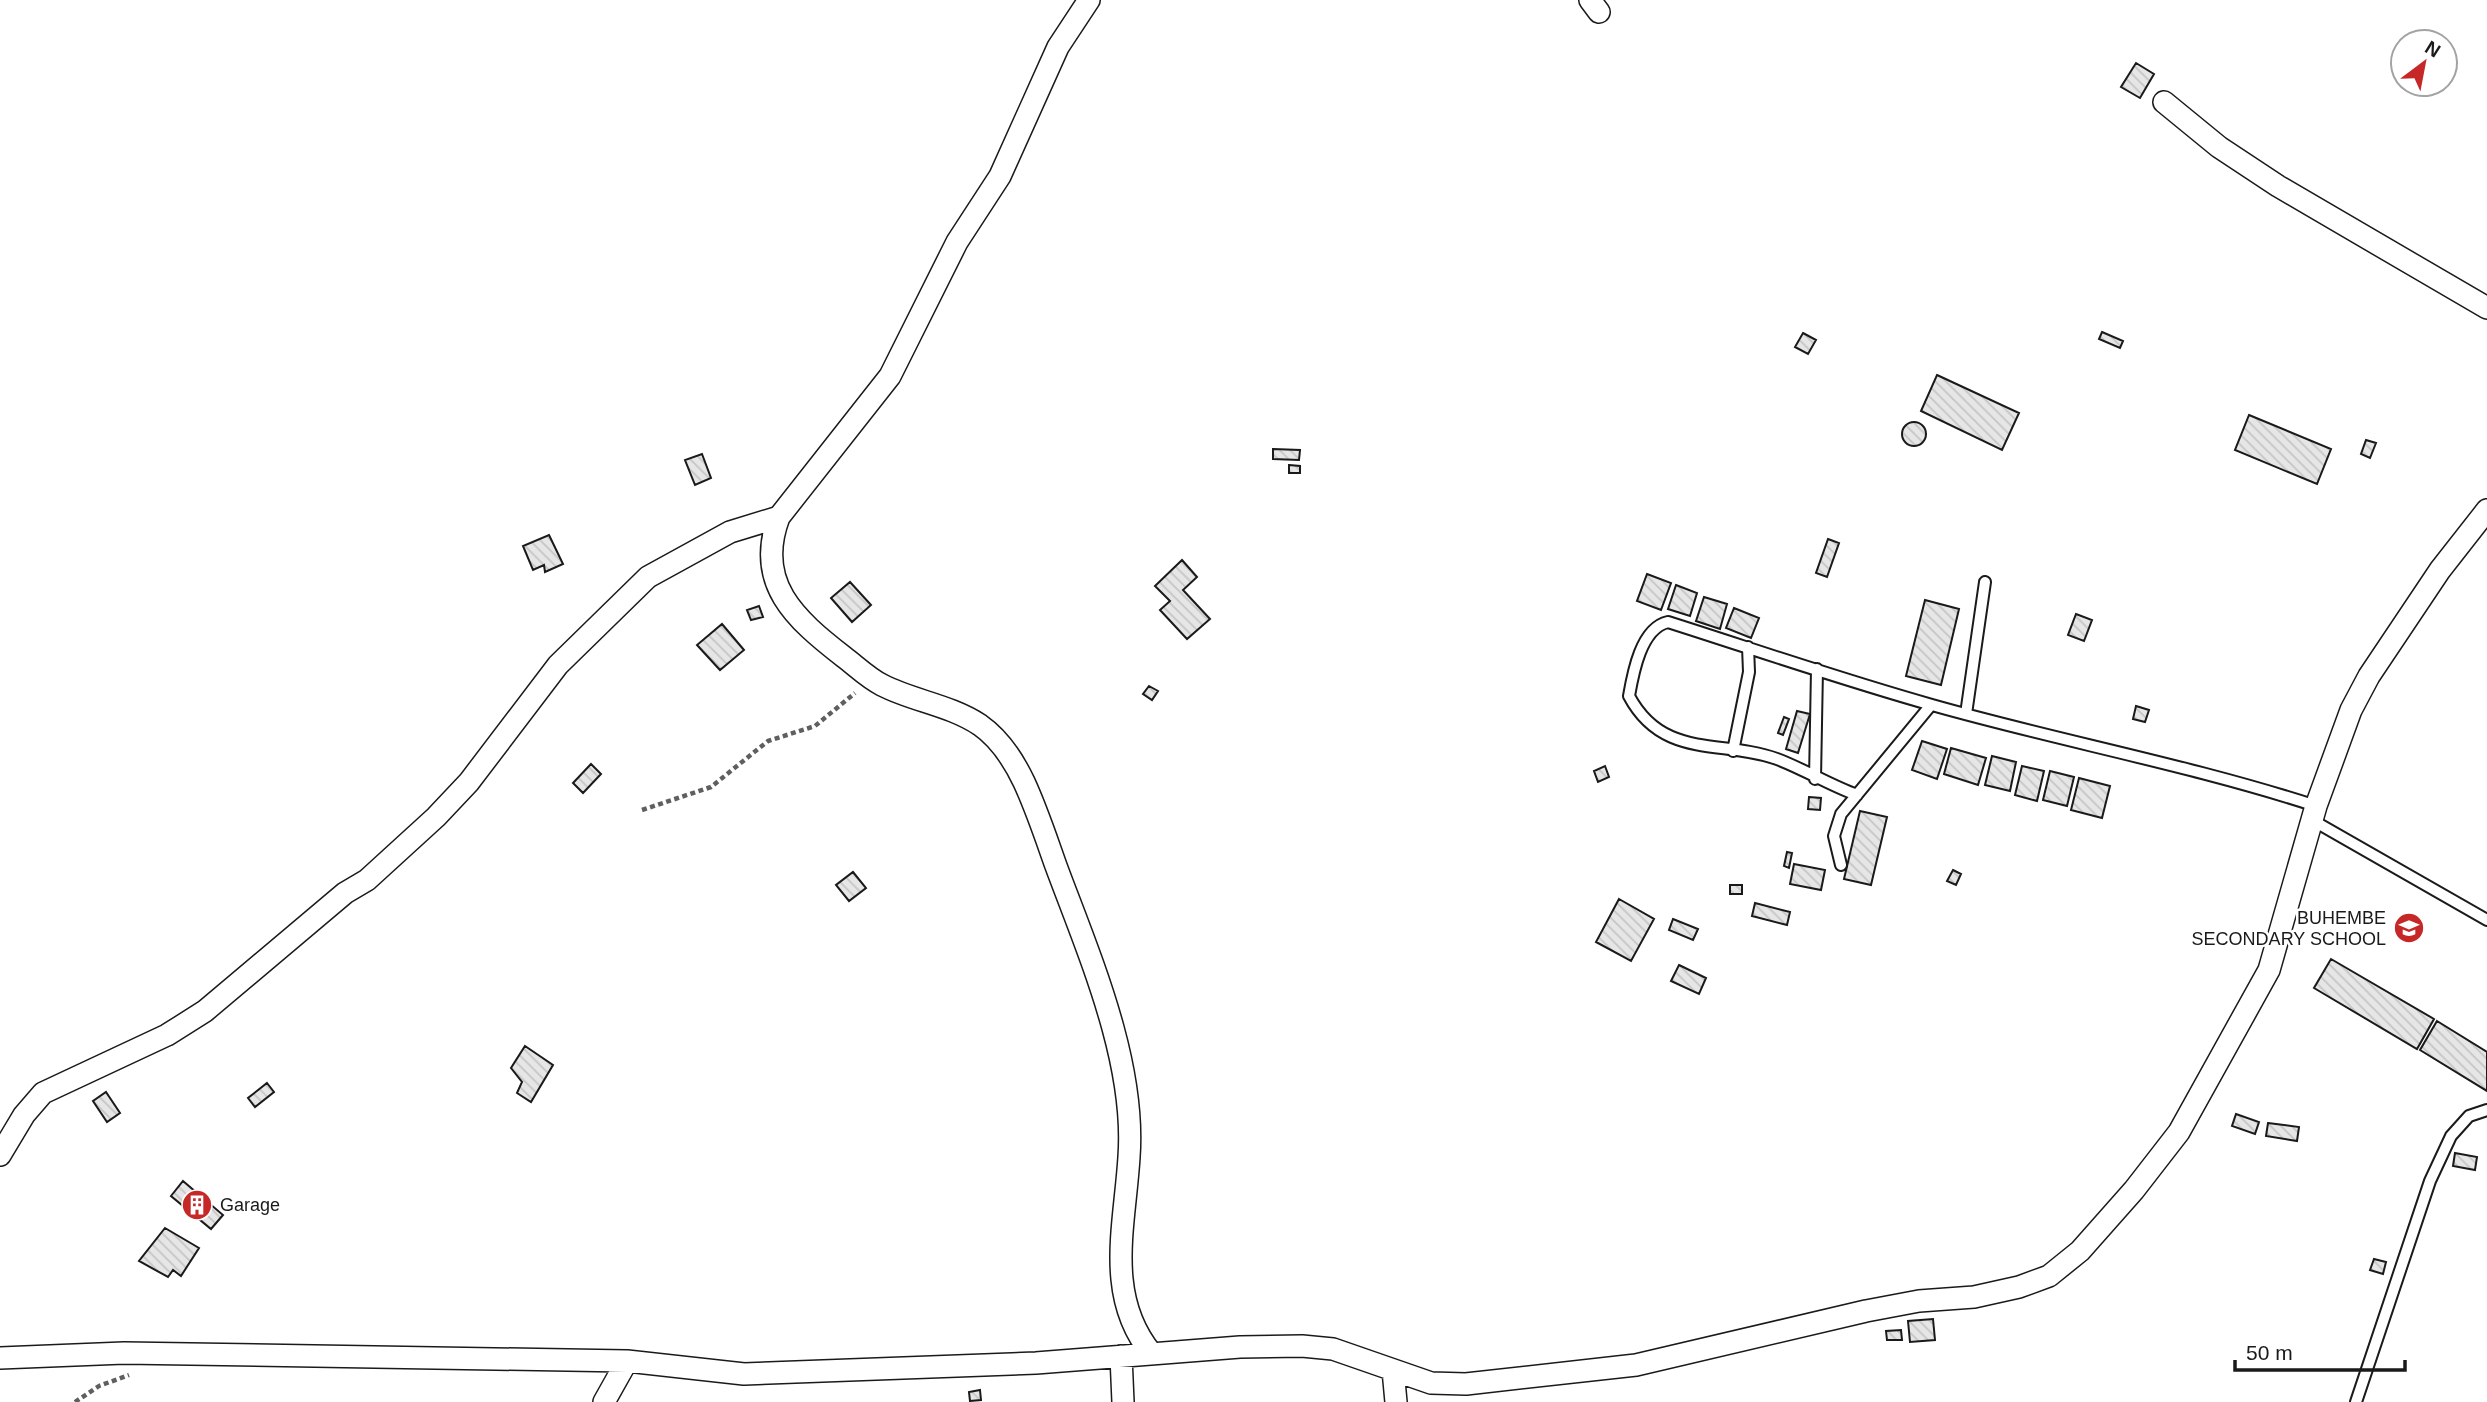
<svg xmlns="http://www.w3.org/2000/svg" width="2487" height="1402" viewBox="0 0 2487 1402" font-family="Helvetica,sans-serif">
<style>
.building{fill:url(#building-back-hatch);stroke:#1a1a1a;stroke-width:2}
.lines{fill:none;stroke-linecap:round;stroke-linejoin:round}
.service-casing{stroke:#1a1a1a;stroke-width:14}
.minor-casing{stroke:#1a1a1a;stroke-width:24}
.path{stroke:#5f5f5f;stroke-width:4.5;stroke-dasharray:5 3.5;stroke-linecap:butt}
.service{stroke:#fff;stroke-width:10}
.minor{stroke:#fff;stroke-width:21}
.labels{text-anchor:middle;dominant-baseline:central;stroke-width:5;stroke-linejoin:round;paint-order:stroke}
.poi-label{font-size:18px;fill:#1a1a1a;stroke:#fff;text-anchor:end}
</style>
<defs>
<pattern id="building-back-hatch" width="6" height="6" patternUnits="userSpaceOnUse" patternTransform="scale(1.75)"><rect width="6" height="6" fill="#e6e6e6"/><path d="M-1 5l2 2M0 0l6 6M5-1l2 2" fill="none" stroke="#c5c5c5"/></pattern>
</defs>
<rect width="100%" height="100%" fill="#fff"/>
<path class="building" d="M2136,63L2154,74L2140,98L2121,87Z
M2102,332L2123,341L2120,348L2099,339Z
M1803,333L1816,340L1808,354L1795,347Z
M1937,375L2019,413L2002,450L1921,411Z
M2249,415L2331,449L2317,484L2235,450Z
M1902 434a12 12 0 1 1 24 0a12 12 0 1 1-24 0Z
M2366,440L2376,443L2370,458L2361,454Z
M1273,449L1300,450L1299,460L1273,459Z
M702,454L711,478L695,485L685,460Z
M1289,465L1300,466V473H1289Z
M549,535L563,564L545,572L544,565L533,570L523,546Z
M1828,539L1839,543L1827,577L1816,573Z
M1182,560L1197,577L1183,590L1210,619L1187,639L1160,610L1170,601L1155,586Z
M1647,574L1671,583L1661,610L1637,601Z
M850,582L871,605L852,622L831,598Z
M1676,585L1697,593L1690,616L1668,609Z
M1704,597L1727,604L1720,629L1696,621Z
M1925,600L1959,609L1941,685L1906,676Z
M759,606L763,617L751,620L747,610Z
M1734,608L1759,618L1751,638L1726,628Z
M2076,614L2092,620L2084,641L2068,635Z
M722,624L744,650L720,670L697,645Z
M1149,686L1158,691L1152,700L1143,694Z
M2136,706L2149,710L2145,722L2133,719Z
M1797,711L1810,714L1798,753L1786,749Z
M1784,717L1789,719L1783,735L1778,733Z
M1922,741L1947,749L1937,779L1912,770Z
M1951,748L1986,758L1978,785L1944,774Z
M1992,756L2016,762L2010,791L1985,785Z
M591,764L601,774L583,793L573,783Z
M1605,766L1609,777L1598,782L1594,771Z
M2022,766L2044,771L2037,801L2015,795Z
M2050,771L2074,777L2067,806L2043,800Z
M2079,778L2110,786L2102,818L2071,810Z
M1809,797L1821,798L1820,810L1808,809Z
M1860,811L1887,817L1871,885L1844,879Z
M1787,852L1792,853L1789,868L1784,866Z
M1794,864L1825,870L1821,890L1790,884Z
M1953,870L1961,874L1956,885L1947,881Z
M853,872L866,888L849,901L836,885Z
M1730,885H1742V894H1730Z
M1619,899L1654,919L1631,961L1596,942Z
M1755,903L1790,912L1787,925L1752,916Z
M1673,919L1698,929L1693,940L1669,930Z
M2331,959L2434,1019L2417,1049L2314,988Z
M1679,965L1706,978L1699,994L1671,981Z
M2437,1021L2487,1052V1091L2420,1050Z
M525,1046L553,1065L531,1102L517,1093L522,1082L511,1068Z
M267,1083L274,1092L255,1107L248,1098Z
M106,1092L120,1113L107,1122L93,1101Z
M2236,1114L2259,1122L2255,1134L2232,1126Z
M2268,1123L2299,1127L2297,1141L2266,1136Z
M2455,1153L2477,1157L2475,1170L2453,1166Z
M183,1181L223,1215L211,1229L171,1196Z
M165,1228L199,1248L181,1276L173,1270L168,1277L139,1261Z
M2374,1259L2386,1262L2383,1274L2370,1270Z
M1933,1319L1935,1340L1910,1342L1908,1321Z
M1901,1330L1902,1340H1887L1886,1331Z
M980,1390L981,1400L970,1401L969,1392Z"/>
<g class="lines">
<g class="service-casing">
<path id="service" d="M1966,714L1985,582
M1733,751L1749,672L1748,647
M1815,779L1817,669
M1857,795C1829,785 1804,769 1777,759C1722,739 1663,760 1629,696C1633,673 1641,628 1668,622C1756,650 1843,680 1932,705C2059,741 2190,765 2316,806
M2312,820L2487,920
M1841,865L1834,836L1841,814L1931,705
M2356,1402L2430,1181L2451,1136L2469,1116L2487,1110"/>
</g>
<g class="minor-casing">
<path id="minor" d="M1089,0L1058,47L1000,176L957,242L890,376L779,517C754,583 795,619 844,657C856,666 868,678 882,685C913,701 950,705 980,725C1000,739 1014,761 1024,782C1037,810 1046,838 1056,866C1089,955 1136,1061 1129,1157C1125,1225 1104,1296 1152,1354
M1590,0L1599,12
M2164,102L2219,147L2278,186L2487,308
M0,1155L24,1115L43,1093L167,1035L205,1011L345,893L367,880L436,817L469,782L558,665L648,577L730,532L779,517
M1121,1356L1123,1402
M0,1358L124,1353L627,1361L744,1374L1036,1363L1240,1347L1302,1346L1333,1349L1431,1383L1466,1384L1636,1365L1866,1311L1919,1301L1974,1297L2019,1287L2049,1276L2080,1251L2134,1190L2179,1132L2269,970L2316,806L2351,710L2369,676L2440,570L2487,510
M1393,1370L1396,1402
M604,1402L627,1361"/>
</g>
<path class="path" d="M642,810L711,787L768,741L815,726L855,693
M75,1402L99,1386L129,1375"/>
<use href="#service" class="service"/>
<use href="#minor" class="minor"/>
</g>
<defs>
<g id="school-disc" transform="scale(1.575)"><circle r="9.5" fill="#c62828" stroke="#fff"/><path d="M0-5L7-2L0 1L-7-2ZM-4 1L0 2.5L4 1V4Q0 6-4 4Z" fill="#fff"/></g>
<g id="building-disc" transform="scale(1.575)"><circle r="9.5" fill="#c62828" stroke="#fff"/><path d="M-4-6H4V6H1V3H-1V6H-4ZM-2.5-4.3h1.7v1.8h-1.7ZM.8-4.3h1.7v1.8H.8ZM-2.5-1h1.7V.8h-1.7ZM.8-1h1.7V.8H.8Z" fill="#fff"/></g>
</defs>
<g fill-rule="evenodd">
<use href="#school-disc" x="2409" y="928"/>
<use href="#building-disc" x="197" y="1205"/>
</g>
<g class="labels">
<g class="poi-label">
<text x="2386" y="918">BUHEMBE<tspan x="2386" dy="21">SECONDARY SCHOOL</tspan></text>
<text x="220" y="1205" text-anchor="start">Garage</text>
</g>
</g>
<g transform="translate(2424 63) rotate(32)"><circle r="33" fill="#ffffff" stroke="#a3a3a3" stroke-width="2"/>
<path d="M0-5L12 26L0 18L-12 26Z" fill="#c62828"/>
<text y="-10" font-size="19" font-weight="bold" text-anchor="middle" fill="#1a1a1a">N</text>
</g>
<path d="M2235 1360v10h170v-10" fill="none" stroke="#1a1a1a" stroke-width="3.5"/>
<text x="2246" y="1360" font-size="21" fill="#1a1a1a" stroke="#ffffff" stroke-width="5" paint-order="stroke">50 m</text>
</svg>
